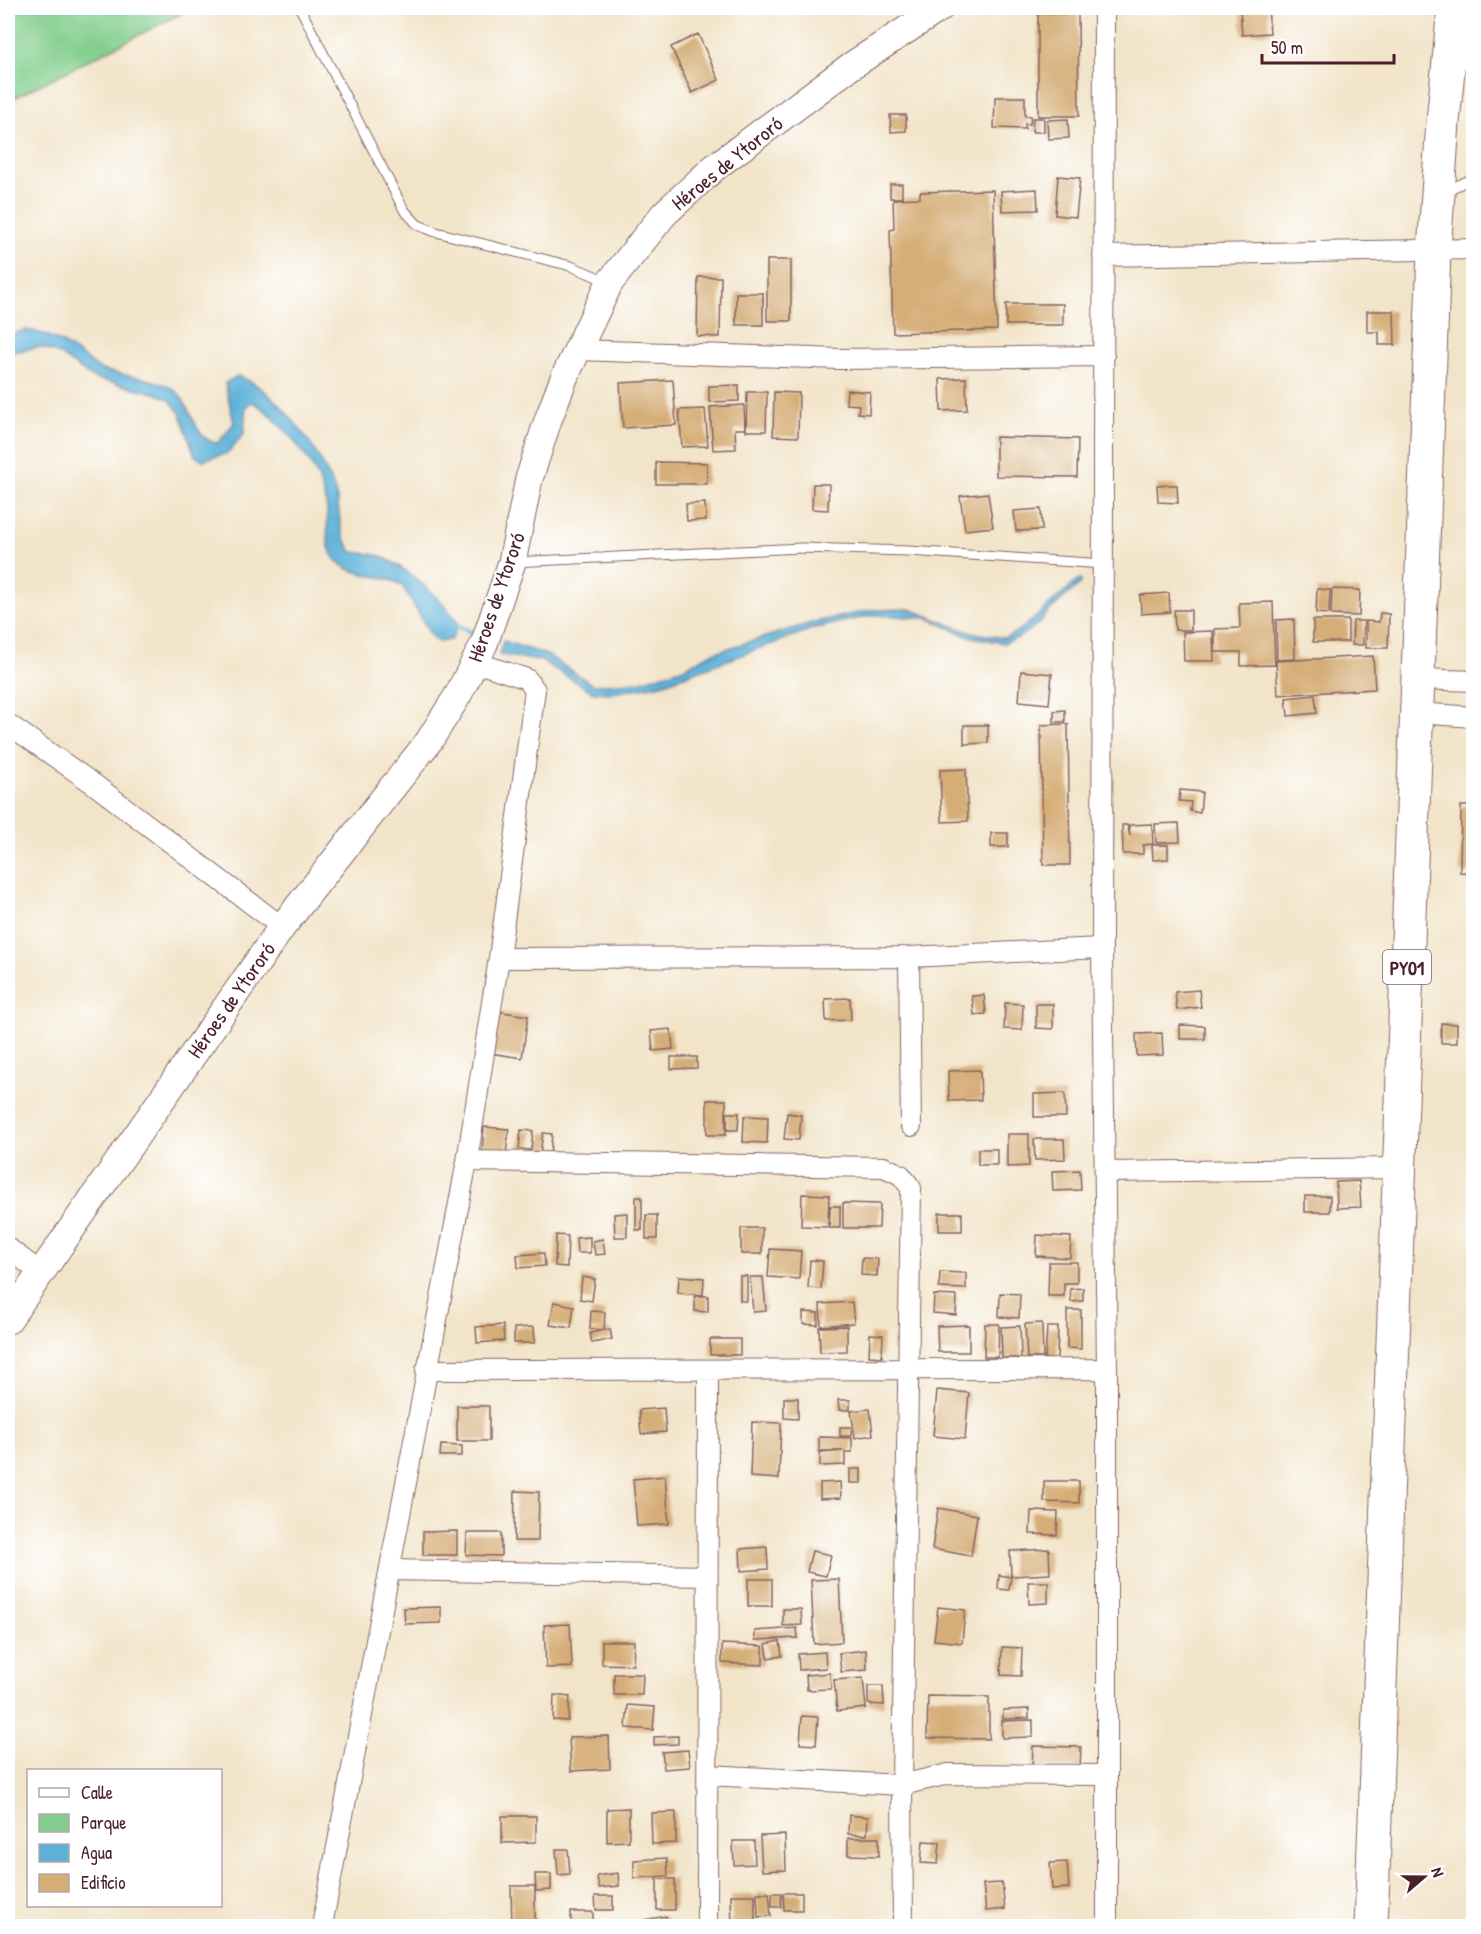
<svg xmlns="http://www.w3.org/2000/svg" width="1481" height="1934" viewBox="0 0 1481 1934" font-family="'Patrick Hand',sans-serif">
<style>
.green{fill:#81cd8b;stroke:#66765b;stroke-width:1.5}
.water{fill:#5cb1d8;stroke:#536882;stroke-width:1.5}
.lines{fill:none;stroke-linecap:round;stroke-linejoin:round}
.stream{stroke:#5cb1d8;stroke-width:5}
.building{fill:#d5ad77}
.lane-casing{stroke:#856462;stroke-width:11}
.street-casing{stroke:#856462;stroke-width:22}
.secondary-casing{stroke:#856462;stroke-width:29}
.highway-casing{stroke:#856462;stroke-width:35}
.lane{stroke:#fff;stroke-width:9}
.street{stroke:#fff;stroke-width:20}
.secondary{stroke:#fff;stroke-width:27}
.highway{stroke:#fff;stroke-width:33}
.labels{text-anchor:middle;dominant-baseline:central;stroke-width:4.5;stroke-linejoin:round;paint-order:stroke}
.shield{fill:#fff;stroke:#80626b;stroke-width:1.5}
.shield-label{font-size:20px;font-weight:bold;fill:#4a1f2b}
.street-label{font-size:21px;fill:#4a1f2b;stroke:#fff}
</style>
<rect width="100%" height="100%" fill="#fff"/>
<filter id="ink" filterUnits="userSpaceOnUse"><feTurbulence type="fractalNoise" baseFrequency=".0167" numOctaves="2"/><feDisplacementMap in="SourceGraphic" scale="12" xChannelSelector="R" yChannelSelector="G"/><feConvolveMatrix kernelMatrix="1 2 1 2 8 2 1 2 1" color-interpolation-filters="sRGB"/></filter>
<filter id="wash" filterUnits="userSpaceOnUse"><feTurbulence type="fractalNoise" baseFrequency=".008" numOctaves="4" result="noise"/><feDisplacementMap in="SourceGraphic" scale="24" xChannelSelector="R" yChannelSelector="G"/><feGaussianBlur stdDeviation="1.35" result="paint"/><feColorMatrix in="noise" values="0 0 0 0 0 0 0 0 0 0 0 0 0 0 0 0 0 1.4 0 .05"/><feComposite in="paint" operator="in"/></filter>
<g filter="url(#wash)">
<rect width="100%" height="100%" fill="#f2e4c9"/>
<path class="green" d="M8,8H192L8,101Z"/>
<path class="water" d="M26,330C49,333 64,343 83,357C89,361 96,368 102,370C122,376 162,378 177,392C192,406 195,443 218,443L234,423L225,383L237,376C275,386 326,458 336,495C342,519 336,527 352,552C361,553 371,553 380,556C405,566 443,600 458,623L452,639L440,642L433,639L402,585C382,573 350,578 334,558C323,542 330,521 326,504C323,494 321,482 316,473C307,455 270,409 252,402L246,406L244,433L239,440L228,453L203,460L195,456L180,413L169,399L155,393L93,378L57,353L40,347L8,353V335Z
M1080,579L1081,583L1050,610L1038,624L1018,638L1004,643L966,636L928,618L874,615L815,628L662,684L613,693L593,692L542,661L499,655L503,641L547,655L593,685L641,681L684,668L710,654L814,622L872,610L910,609L969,632L1005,638C1035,624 1054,597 1080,579Z"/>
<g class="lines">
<path class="stream" d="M452,623L479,636"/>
</g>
<g id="blocks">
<path class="building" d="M1240,8H1268L1270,33L1242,35Z
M1038,14H1078L1079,116H1038Z
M698,34L719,80L692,93L671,47Z
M995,97H1025V116H1031L1030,124H1025V129L994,128Z
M890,115H906V131L891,132Z
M1033,118H1044V132H1032Z
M1068,119L1069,138L1048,139L1047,120Z
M1058,176L1080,178L1076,217L1055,215Z
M890,184H902V198H890Z
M1037,189L1038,210L1002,211L1001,191Z
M993,190L997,330L893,333L890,230L894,229L893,199L920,198V192Z
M767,260H791V321H767Z
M698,277H721L720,337L697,336Z
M736,293H763V325H736Z
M1006,304H1063V325H1006Z
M1367,311H1394L1395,345H1379V332H1367Z
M966,378L967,410L941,411L940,379Z
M673,380L676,425L623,428L620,383Z
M739,385V401L709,402V386Z
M847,390L870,392L869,414L858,413L859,405L846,404Z
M747,392H767L766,431H746Z
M774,392L799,393L798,437L773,436Z
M744,405L745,429H735L736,449L713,450L710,407Z
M705,409L708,446L682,447L679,410Z
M996,437L1078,439L1077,477L996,476Z
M656,462L707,463V484H656Z
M813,484H829L828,510L812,509Z
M1157,485H1177L1178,503L1158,502Z
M988,493L993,527L965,530L960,496Z
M705,503L706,520L687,521L686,504Z
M1041,509L1042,530L1016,531L1014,511Z
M1317,589L1330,590L1329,614L1316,613Z
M1332,589L1360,590L1359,616L1331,615Z
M1169,593L1170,612L1141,614L1140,595Z
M1273,602L1275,665L1241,666V652H1215V629L1240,628L1239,603Z
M1174,610H1191V630H1175Z
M1380,613L1389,614L1388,648H1366V621L1379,622Z
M1294,619L1295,659L1277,660L1276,620Z
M1313,620H1348V642H1313Z
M1353,621H1364L1363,645H1352Z
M1213,631L1214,661H1184L1183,632Z
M1373,656L1375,689L1278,695L1276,661Z
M1021,671L1052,674L1049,704L1019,701Z
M1315,695L1317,713L1288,716L1286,698Z
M1065,710V722H1054V711Z
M1068,724L1070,865H1043L1041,725Z
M964,725H988V743L964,744Z
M966,769L968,821L942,822L940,770Z
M1180,790L1202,792L1200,813L1190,811L1191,802L1179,801Z
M1461,806H1474V873L1460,872Z
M1179,823L1180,842L1156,843L1155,824Z
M1152,824L1153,844L1143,845V854H1123L1122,825H1127L1130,836L1129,825Z
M991,833H1008V847H991Z
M1152,845H1168V859L1153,860Z
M1199,990L1201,1007L1177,1010L1175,992Z
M984,995L986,1014L974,1015L972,996Z
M850,998L851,1020L826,1021L825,999Z
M1005,1003L1023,1004L1022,1030L1004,1029Z
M1036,1004H1053V1029L1036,1028Z
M496,1011L528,1016L522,1058L490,1053Z
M1441,1023L1457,1024V1043H1441Z
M1180,1025L1205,1026V1039H1180Z
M671,1029L673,1049L653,1051L651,1031Z
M1162,1033L1163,1055L1137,1056L1136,1034Z
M671,1057H697V1068L671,1069Z
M980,1070L981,1100L949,1101L948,1071Z
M1065,1093L1066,1117H1034V1094Z
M707,1100H726V1135H707Z
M727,1113H739L738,1130H727Z
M787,1113L801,1115L799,1140L784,1139Z
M744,1116L768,1117L767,1143L743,1142Z
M484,1127L509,1129L506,1154L482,1151Z
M521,1130L533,1131L531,1150L519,1149Z
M543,1133L552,1134L550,1156L540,1155Z
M1007,1134H1029V1166L1007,1167Z
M1034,1139H1064L1065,1159L1035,1160Z
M978,1149H997V1165H978Z
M1080,1170L1081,1190L1053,1191L1052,1171Z
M1359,1181L1361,1207L1337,1208L1336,1182Z
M802,1194L829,1195L828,1227L801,1226Z
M1305,1196H1330V1212H1305Z
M636,1197H642V1230H636Z
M843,1203L880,1204L879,1228H843Z
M830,1206H840V1228H829Z
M627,1213V1237H615L614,1214Z
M939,1213H962V1231H939Z
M646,1215H657V1239H646Z
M741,1228H762V1254H741Z
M556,1235L568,1236L567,1267L555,1266Z
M1037,1235L1071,1237L1070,1258L1036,1256Z
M590,1237V1253H577L576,1238Z
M603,1239L605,1254L595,1255L593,1241Z
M770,1249L801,1251L799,1279L768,1277Z
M544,1253L545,1266L518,1268L517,1255Z
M862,1258L878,1259L877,1276L861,1275Z
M810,1260L823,1261L821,1289L808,1288Z
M1049,1262H1077V1283H1064V1296H1048Z
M940,1272L966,1273V1289L939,1288Z
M679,1276L704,1278L703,1295L678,1293Z
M740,1276H747V1301H740Z
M582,1277L595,1279L592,1301L580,1299Z
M750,1277H763L766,1311L753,1312Z
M1083,1288V1301L1071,1302L1070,1289Z
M1000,1293L1020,1294L1019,1318L999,1317Z
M934,1295L957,1296L956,1315L933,1313Z
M695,1296H708V1312L695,1311Z
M554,1302L574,1306L571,1328L550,1325Z
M852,1302L854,1323L821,1326L820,1304Z
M1067,1310H1081V1349L1067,1348Z
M591,1311L605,1312L604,1330L590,1329Z
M803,1312L818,1313V1325L803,1324Z
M1042,1323L1043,1358H1027L1025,1324Z
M985,1324H999L998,1357H984Z
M503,1325L504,1341L477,1343L476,1327Z
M969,1325V1352H938L937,1326Z
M847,1326V1351L820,1352L819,1327Z
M1020,1326L1021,1358H1002L1001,1327Z
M534,1327L535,1343H514V1328Z
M1047,1327H1058L1057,1360L1045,1359Z
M610,1329L612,1339L592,1343L590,1333Z
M870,1334L883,1335L882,1357L869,1356Z
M710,1339H740V1355H710Z
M937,1390L969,1393L965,1439L933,1436Z
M784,1398H798V1419L784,1418Z
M838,1400H850V1410H839Z
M457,1406H489V1441H457Z
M664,1408L666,1432L641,1434L639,1410Z
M870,1409L873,1435L855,1438L851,1411Z
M752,1422L781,1423L779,1479L750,1477Z
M840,1427H851V1436H840Z
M819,1437L852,1438V1452H845V1465L820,1466V1453L843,1451H819Z
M441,1445L462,1446V1456H440Z
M850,1469H861V1483H850Z
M665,1476L669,1524L637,1526L633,1479Z
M1044,1481H1079V1503L1044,1502Z
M840,1482L841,1498L820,1499V1483Z
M515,1491L539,1492L538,1541H514Z
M938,1508L977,1515L971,1556L932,1549Z
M1031,1511L1058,1512L1057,1535L1030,1534Z
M457,1531V1555H423V1532Z
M467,1533H501V1556L466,1555Z
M767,1547L768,1569L741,1571L740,1549Z
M1049,1549L1050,1574L1011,1576L1010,1551Z
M812,1551L831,1555L826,1576L807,1572Z
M999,1575L1011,1577L1009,1590L998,1589Z
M748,1579H772V1606H748Z
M839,1579L842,1642L814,1644L811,1580Z
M1028,1582H1048V1603L1029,1604Z
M441,1607V1623L405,1624L404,1608Z
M938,1607L965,1610L962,1643L934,1640Z
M783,1609H801L802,1625L783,1626Z
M570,1624L572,1667L546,1668L544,1625Z
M797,1628L798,1638L755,1640V1631Z
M602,1641H634L633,1665L602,1664Z
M780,1641L782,1656L768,1658L766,1644Z
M722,1644L763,1646V1665L722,1663Z
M1002,1647L1022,1648L1021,1676L1001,1675Z
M866,1650L867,1670L841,1672L839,1653Z
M825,1652L826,1668L799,1670L798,1654Z
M830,1673L831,1689L807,1690L806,1675Z
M614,1674H643L642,1695H614Z
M863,1678L866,1708L837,1711L834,1680Z
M868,1686H883L884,1705L868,1704Z
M554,1695L570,1697L568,1721L553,1720Z
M928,1696L989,1697V1739L927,1738Z
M628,1705L655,1707L653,1730L626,1728Z
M1029,1709V1718L1003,1719V1710Z
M802,1716L818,1717L816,1745L800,1744Z
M1033,1720V1737L1002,1738V1721Z
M609,1736L610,1769L571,1771L569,1737Z
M678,1736V1744L654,1745V1737Z
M1033,1746L1081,1747L1080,1768H1032Z
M688,1750L690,1767L664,1769L662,1752Z
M629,1808V1841L607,1842V1809Z
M676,1812V1843L652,1844L651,1813Z
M849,1815L868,1817L867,1835L848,1834Z
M502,1816H536V1842L502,1843Z
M785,1835L786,1870L762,1871L760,1836Z
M848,1838H879V1856L848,1855Z
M733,1841H754L755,1864L734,1865Z
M923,1841L940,1842L938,1864L921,1863Z
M556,1849H568L570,1874L558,1875Z
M667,1858L668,1876L634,1878V1860Z
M1067,1862L1069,1888L1052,1889L1050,1863Z
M618,1873L619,1886L599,1888L597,1876Z
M535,1874H551V1890L536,1891Z
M657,1879H675V1910H657Z
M1002,1883L1005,1909L986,1911L983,1884Z
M511,1886H535V1926H512Z
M757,1893H769L771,1916L758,1917Z
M772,1893H781V1907H772Z
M783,1893H802V1910H784Z
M731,1895H755V1926H732Z
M595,1896H613V1910H596Z
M571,1912H593V1926H571Z
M666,1916L668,1926H644L643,1920Z"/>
</g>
</g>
<g filter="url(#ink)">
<use href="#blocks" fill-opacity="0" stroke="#856462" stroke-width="1.5"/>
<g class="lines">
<g class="lane-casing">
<path id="lane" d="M300,8L404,210L418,225L436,232L571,266L609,282
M1455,57L1474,67
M1445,191L1474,178
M514,562L801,548L909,551L1104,564"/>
</g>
<g class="street-casing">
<path id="street" d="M1104,8L1102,948L1107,1369V1926
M1103,256L1474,249
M578,350L840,359L1104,356
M1419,679L1474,681
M1417,713L1474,717
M8,724L95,785L282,927
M909,957L911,1126
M499,958L909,957L1102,948
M467,1161L884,1167L901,1175L911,1188L902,1785L903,1926
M1105,1172L1400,1168
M8,1248L41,1273
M426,1370L1107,1369
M391,1570L706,1576
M707,1775L902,1785L948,1774L1106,1775
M322,1926L467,1161L499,958L535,690L527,679L475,662
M707,1926L708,1371"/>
</g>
<g class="secondary-casing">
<path id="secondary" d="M8,1320L282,927L429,741L458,695L484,644L512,562L529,479L548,420L564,378L610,282L664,214L715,167L851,66L940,8"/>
</g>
<g class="highway-casing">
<path id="highway" d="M1371,1926L1434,251L1443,122L1454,8"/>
</g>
<use href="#lane" class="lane"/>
<use href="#street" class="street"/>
<use href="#secondary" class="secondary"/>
<use href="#highway" class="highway"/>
</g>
</g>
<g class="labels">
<rect class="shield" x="1383" y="950" width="48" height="34" rx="4.5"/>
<g class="shield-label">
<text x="1407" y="967">PY01</text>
</g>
<g class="street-label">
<text transform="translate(727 163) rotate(-39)">Héroes de Ytororó</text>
<text transform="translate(496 597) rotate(-71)">Héroes de Ytororó</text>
<text transform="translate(231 1000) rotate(-55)">Héroes de Ytororó</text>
</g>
</g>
<rect width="1481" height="1934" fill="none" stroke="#fff" stroke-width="30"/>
<rect x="27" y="1769" width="195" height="138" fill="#ffffff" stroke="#b7a5aa" stroke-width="1.5"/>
<rect x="39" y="1788" width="30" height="9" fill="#ffffff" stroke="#b7a5aa" stroke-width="1.5"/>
<text x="81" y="1799" font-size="18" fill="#4a1f2b">Calle</text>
<rect x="39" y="1814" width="30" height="18" fill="#81cd8b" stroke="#b7a5aa" stroke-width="1.5"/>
<text x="81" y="1829" font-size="18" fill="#4a1f2b">Parque</text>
<rect x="39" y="1844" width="30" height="18" fill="#5cb1d8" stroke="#b7a5aa" stroke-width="1.5"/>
<text x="81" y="1859" font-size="18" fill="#4a1f2b">Agua</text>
<rect x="39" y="1874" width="30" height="18" fill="#d5ad77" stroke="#b7a5aa" stroke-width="1.5"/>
<text x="81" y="1889" font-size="18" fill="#4a1f2b">Edificio</text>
<g transform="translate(1424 1877) rotate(70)" stroke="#ffffff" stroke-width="4.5" paint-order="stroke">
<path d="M0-4.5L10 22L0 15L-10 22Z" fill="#4a1f2b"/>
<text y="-9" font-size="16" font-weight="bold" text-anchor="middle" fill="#4a1f2b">N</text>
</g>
<path d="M1262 54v9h132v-9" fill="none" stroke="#4a1f2b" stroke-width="3"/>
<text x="1271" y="54" font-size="18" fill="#4a1f2b" stroke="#ffffff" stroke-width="4.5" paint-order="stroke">50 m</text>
</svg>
